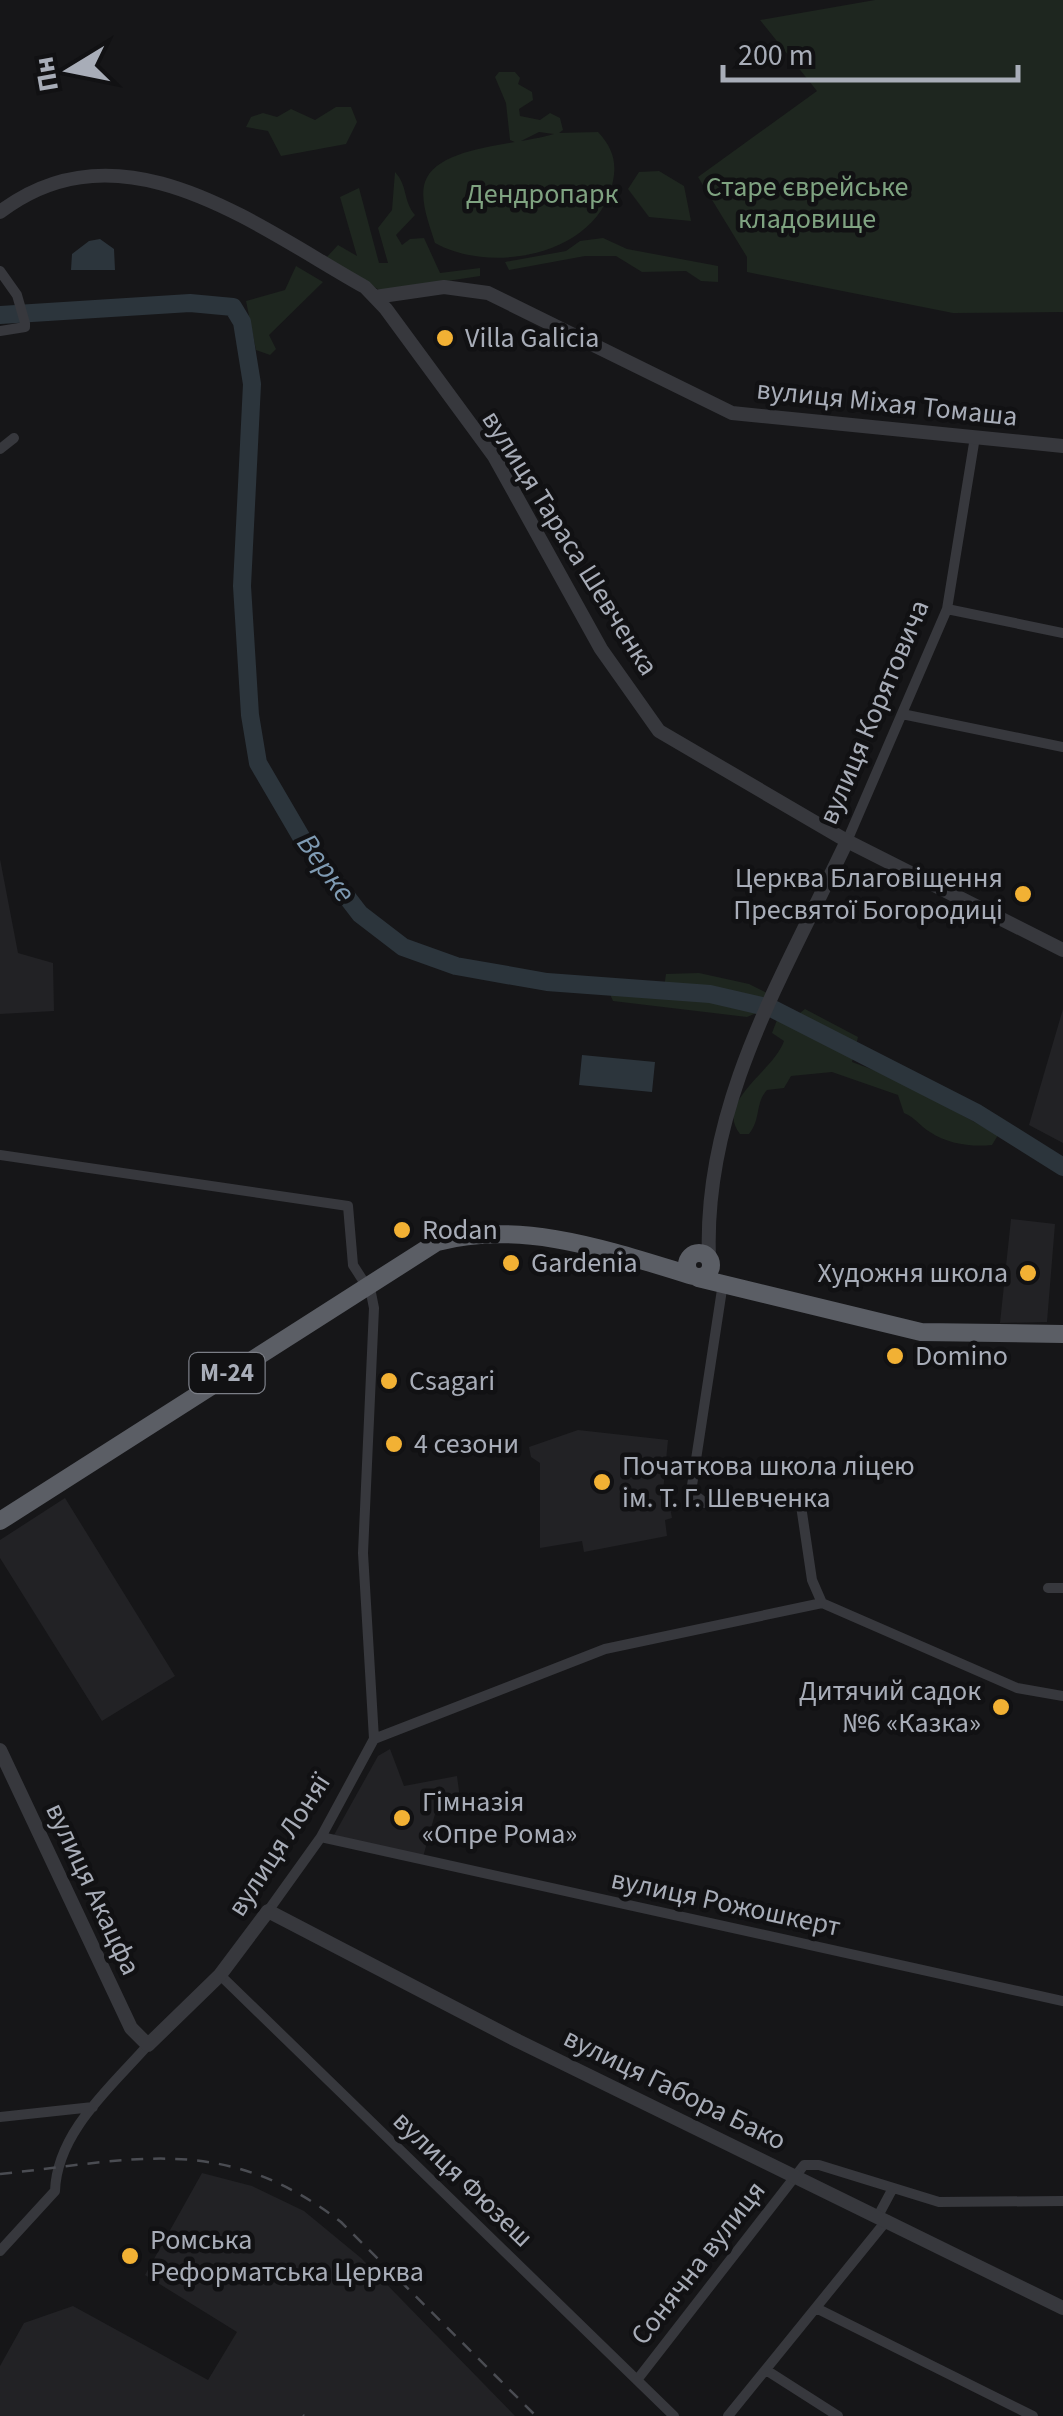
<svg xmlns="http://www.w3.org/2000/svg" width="1063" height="2416" viewBox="0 0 1063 2416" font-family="'Source Sans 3',sans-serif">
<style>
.built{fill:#222225}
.green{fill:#1e261f}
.water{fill:#2c353c}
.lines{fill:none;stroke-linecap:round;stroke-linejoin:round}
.river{stroke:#2c353c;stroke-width:18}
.minor{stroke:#37383d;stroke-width:10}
.tertiary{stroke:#37383d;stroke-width:14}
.trunk{stroke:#5b5e65;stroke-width:18}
.rail{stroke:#4a4c52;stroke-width:2.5;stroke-dasharray:12 10;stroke-linecap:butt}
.poi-dot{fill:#f2b134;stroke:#111113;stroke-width:4}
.labels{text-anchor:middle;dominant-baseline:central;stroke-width:9;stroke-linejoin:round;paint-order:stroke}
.shield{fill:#111113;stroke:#7b7e86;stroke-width:2.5}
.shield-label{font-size:25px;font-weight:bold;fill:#a8adb8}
.park-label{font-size:28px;fill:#7fa381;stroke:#111113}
.poi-label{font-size:28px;fill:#a8adb8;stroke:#111113;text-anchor:start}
.street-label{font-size:28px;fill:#a8adb8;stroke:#111113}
.water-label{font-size:30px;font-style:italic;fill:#7f9bb3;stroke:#111113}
</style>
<rect width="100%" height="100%" fill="#161618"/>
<path class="built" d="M0,859L18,953L53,963L54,1011L0,1014Z
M1063,1009V1143L1029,1125Z
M1011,1219L1055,1224L1047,1322L1000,1323Z
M578,1430L668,1440L662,1502H669L672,1518L665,1520L667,1536L584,1552L582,1541L540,1548V1463L531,1457L529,1447Z
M65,1498L175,1676L102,1721L0,1558V1540Z
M390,1749L404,1786L457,1776L461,1806L448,1803L435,1814L423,1857L334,1835L378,1756Z
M202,2173L252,2186L304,2211L361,2258L515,2416H0V2366L24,2323L73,2306L208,2380L237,2332L145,2275Z"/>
<path class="green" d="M875,0H1063V312L953,313L747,272V257L698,177L817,91L760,20Z
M499,72H515L520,78L518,84L532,92L533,100L519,109L520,116L540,120L550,113L560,118L563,130L559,133L598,132C612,147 617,161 613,181C599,255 492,275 435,243C430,226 419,200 425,182C438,145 520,145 554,134L539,132L517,143L510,140L506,103L495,77Z
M336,107H351L357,122L346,144L281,156L268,131L246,127L251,117L263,113L277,117L291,109L315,120Z
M659,171L684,186L691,221L649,217L628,189L639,172Z
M395,172C408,186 403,201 415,215L396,235L402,245L410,239L424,238L440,273L480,268V276L381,291L326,258L338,245L357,256L340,197L359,188L379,263H388L378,228L392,210Z
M603,238L627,249L718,266V282L701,281L686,271L642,272L616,256H585L509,270L505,262L566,251L580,241Z
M296,266L323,282L269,335L276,349L270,355L256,350L246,301L285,290Z
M699,973L749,984L769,994L761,1011L747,1017L613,1001L610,994H663L666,974Z
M805,1009L858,1037L852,1062L895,1078L998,1135L992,1145C970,1147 948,1144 930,1132C920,1126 916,1118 904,1113L898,1095L832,1072L791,1076L784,1088L767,1090C755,1103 761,1120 749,1134H740C714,1102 774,1071 784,1041L772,1033L777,1020H791Z"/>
<path class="water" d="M100,239L114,249L115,270H71L72,254L89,241Z
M582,1055L655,1062L652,1092L579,1085Z"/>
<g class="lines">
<path class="river" d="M0,315L190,303L233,307L242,322L252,384L242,586L250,715L258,763L303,840L360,914L403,947L456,966L547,982L710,994L771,1008L977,1113L1063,1167"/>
<path class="minor" d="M0,271L17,295L25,323V327L0,331
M0,449L14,438
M947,609L1063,633
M902,714L1063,747
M847,841L947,609L975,437
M0,1155L348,1206L353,1265L371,1293L374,1308L363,1553L374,1739L321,1837L268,1911
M723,1283L691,1492L705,1503L777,1496L800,1499L812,1580L822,1603
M1048,1588H1063
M374,1739L605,1649L822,1603L1017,1688L1063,1696
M321,1837L1063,2001
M220,1975L674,2416
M0,2117L93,2107
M878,2216L893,2188
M0,2251L55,2191C57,2132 111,2087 148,2045
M816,2308L1033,2416
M766,2370L838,2416
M637,2380L804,2165H819L939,2202L1063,2201
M728,2416L887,2220"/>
<path class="tertiary" d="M0,212C122,119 256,226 365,287L386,309L494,456L601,649L659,731L847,841L1063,950
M375,297L444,287L488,293L732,413L1063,446
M709,1257C703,1105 784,974 847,841
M0,1750L131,2028L148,2045L220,1975L268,1911L518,2041L1063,2308"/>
<path class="trunk" d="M687 1265a12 12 0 1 1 24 0a12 12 0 1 1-24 0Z
M698,1278L921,1332L1063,1334
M0,1521L437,1242C522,1219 611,1251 693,1276"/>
<path class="rail" d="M0,2174C135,2160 224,2132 341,2222L536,2416
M303,2415L304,2416"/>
</g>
<g class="poi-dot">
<circle cx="445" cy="338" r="10"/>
<circle cx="1023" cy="894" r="10"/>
<circle cx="402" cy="1230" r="10"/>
<circle cx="511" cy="1263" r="10"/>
<circle cx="1028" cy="1273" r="10"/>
<circle cx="895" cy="1356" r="10"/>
<circle cx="389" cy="1381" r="10"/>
<circle cx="394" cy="1444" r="10"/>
<circle cx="602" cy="1482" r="10"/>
<circle cx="1001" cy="1707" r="10"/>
<circle cx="402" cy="1818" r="10"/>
<circle cx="130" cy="2256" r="10"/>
</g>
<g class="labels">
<rect class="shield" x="189.5" y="1353" width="75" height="40" rx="8"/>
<g class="shield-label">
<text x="227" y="1373">М-24</text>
</g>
<g class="park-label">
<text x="807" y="187">Старе єврейське<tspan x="807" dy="32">кладовище</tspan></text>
<text x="542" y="194">Дендропарк</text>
</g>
<g class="poi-label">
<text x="465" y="338">Villa Galicia</text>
<text x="1003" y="878" text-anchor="end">Церква Благовіщення<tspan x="1003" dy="32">Пресвятої Богородиці</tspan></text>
<text x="422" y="1230">Rodan</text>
<text x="531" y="1263">Gardenia</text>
<text x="1008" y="1273" text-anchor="end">Художня школа</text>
<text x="915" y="1356">Domino</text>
<text x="409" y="1381">Csagari</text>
<text x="414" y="1444">4 сезони</text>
<text x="622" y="1466">Початкова школа ліцею<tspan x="622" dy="32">ім. Т. Г. Шевченка</tspan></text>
<text x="981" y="1691" text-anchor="end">Дитячий садок<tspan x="981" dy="32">№6 «Казка»</tspan></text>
<text x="422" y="1802">Гімназія<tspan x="422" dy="32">«Опре Рома»</tspan></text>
<text x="150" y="2240">Ромська<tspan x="150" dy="32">Реформатська Церква</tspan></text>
</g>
<g class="street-label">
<text transform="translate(887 403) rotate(6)">вулиця Міхая Томаша</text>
<text transform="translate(570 543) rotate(58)">вулиця Тараса Шевченка</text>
<text transform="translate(874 712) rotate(-67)">вулиця Корятовича</text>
<text transform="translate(279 1845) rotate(-57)">вулиця Лоняї</text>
<text transform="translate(93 1889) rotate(65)">вулиця Акацфа</text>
<text transform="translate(726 1903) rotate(12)">вулиця Рожошкерт</text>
<text transform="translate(675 2089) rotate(26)">вулиця Габора Бако</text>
<text transform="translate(463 2179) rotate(44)">вулиця Фюзеш</text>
<text transform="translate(698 2263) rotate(-52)">Сонячна вулиця</text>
</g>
<g class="water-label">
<text transform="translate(326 868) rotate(54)">Верке</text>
</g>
</g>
<g transform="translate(70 70) rotate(260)" stroke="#111113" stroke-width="8" paint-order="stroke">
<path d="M0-8L18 38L0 25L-18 38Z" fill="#a8adb8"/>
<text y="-15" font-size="28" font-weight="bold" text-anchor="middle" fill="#a8adb8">Пн</text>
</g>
<path d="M723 65v15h295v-15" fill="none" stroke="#a8adb8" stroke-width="5"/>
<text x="738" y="65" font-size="30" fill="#a8adb8" stroke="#111113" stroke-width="8" paint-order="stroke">200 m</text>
</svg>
